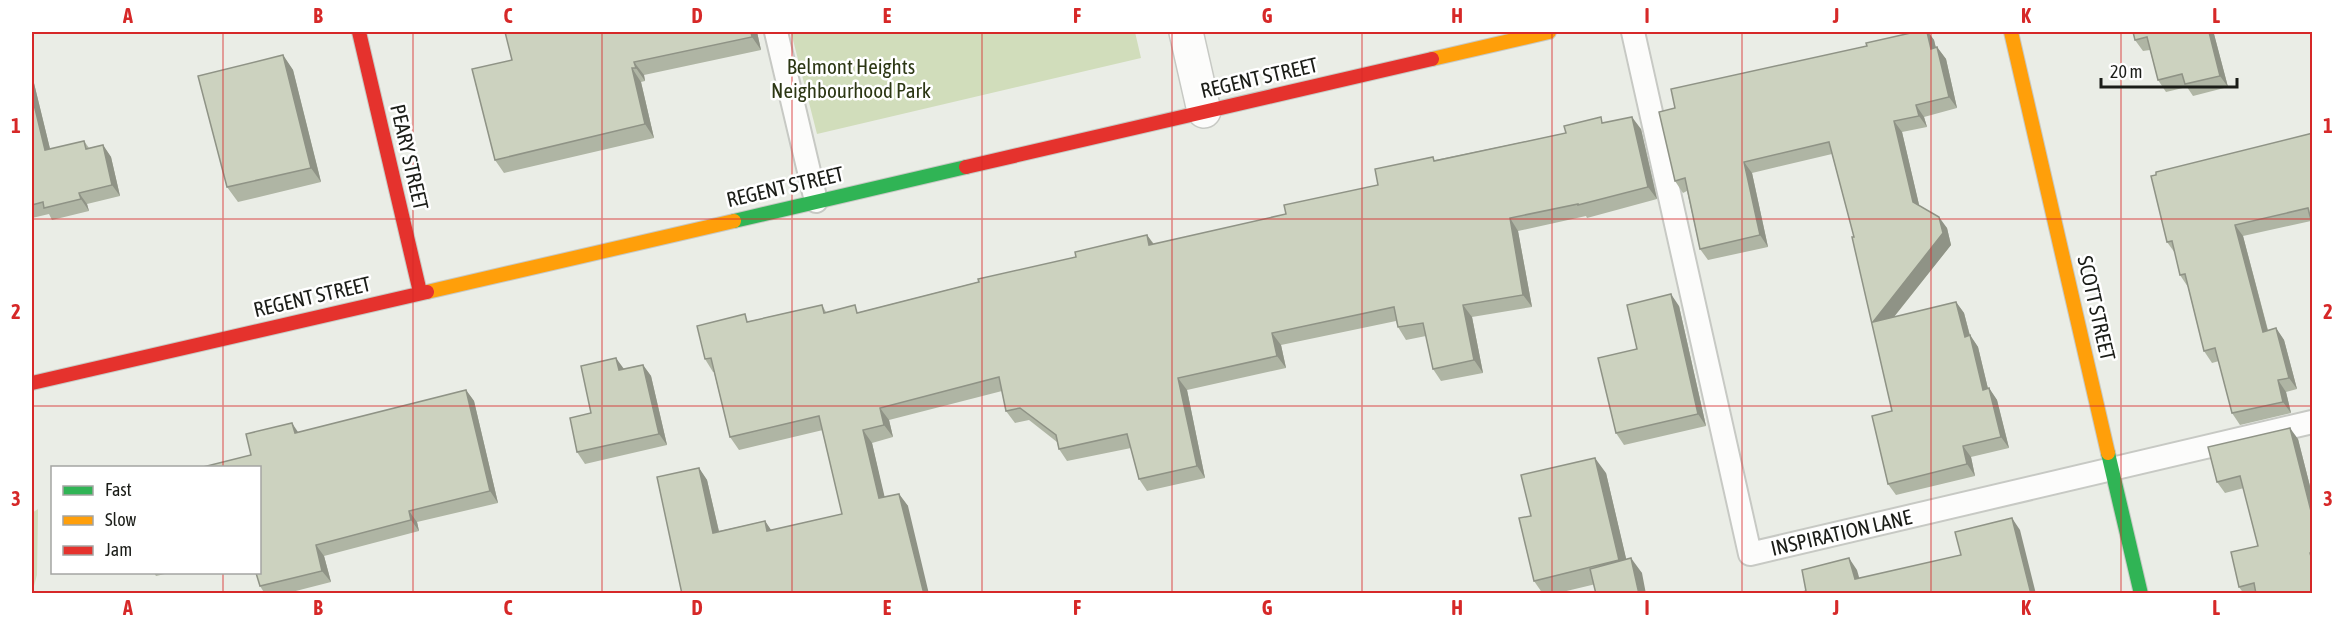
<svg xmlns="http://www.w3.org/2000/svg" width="2344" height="625" viewBox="0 0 2344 625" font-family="'Asap Condensed',sans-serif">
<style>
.green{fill:#d1ddbb}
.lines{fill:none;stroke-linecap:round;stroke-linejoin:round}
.lane-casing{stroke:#c7c9c4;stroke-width:26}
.street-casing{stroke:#c7c9c4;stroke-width:36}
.fast-casing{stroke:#c7c9c4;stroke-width:16}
.slow-casing{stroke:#c7c9c4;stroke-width:16}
.jam-casing{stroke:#c7c9c4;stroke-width:16}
.lane{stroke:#fcfcfb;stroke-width:22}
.street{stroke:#fcfcfb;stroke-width:33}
.fast{stroke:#30b455;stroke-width:14}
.slow{stroke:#ff9f0a;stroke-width:14}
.jam{stroke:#e5322d;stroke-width:14}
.wall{fill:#afb5a4}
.shaded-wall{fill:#8f9386}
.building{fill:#ccd2bf;stroke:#8f9386;stroke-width:1.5}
.grid{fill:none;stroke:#d62828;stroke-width:1.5;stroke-opacity:0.55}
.labels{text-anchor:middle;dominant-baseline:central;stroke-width:5;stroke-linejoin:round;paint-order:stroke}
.park-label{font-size:21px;fill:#2c3714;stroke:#fff}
.street-label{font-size:21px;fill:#1b1d18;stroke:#fff}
.neatline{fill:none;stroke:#d62828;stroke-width:2}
.grid-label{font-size:20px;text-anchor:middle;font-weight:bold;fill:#d62828}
</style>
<rect width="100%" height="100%" fill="#eaede6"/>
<path class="green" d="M791,32H1135L1141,58L817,134Z
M38,509L37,575L32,593V513Z"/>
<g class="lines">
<g class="lane-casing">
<path id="lane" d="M776,32L816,201
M1633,32L1750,554L2312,422"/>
</g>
<g class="street-casing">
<path id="street" d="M1186,32L1204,111"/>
</g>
<g class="fast-casing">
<path id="fast" d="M734,221L966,167
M2108,453L2141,594"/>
</g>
<g class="slow-casing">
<path id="slow" d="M2011,32L2108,453
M1432,59L1549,32
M427,292L734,221"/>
</g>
<g class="jam-casing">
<path id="jam" d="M359,32L420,292
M966,167L1432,59
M32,383L427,292"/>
</g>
<use href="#lane" class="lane"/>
<use href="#street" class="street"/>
<use href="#fast" class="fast"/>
<use href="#slow" class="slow"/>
<use href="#jam" class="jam"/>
</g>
<path class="wall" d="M757,32L761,50L644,75L645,81L641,82L654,138L504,173L495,160L472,69Z
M1928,32L1934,40L1936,48L1937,47L1946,59L1957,108L1924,117L1927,127L1902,132L1919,205L1947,228L1951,245L1894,317L1956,302L1964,313L1970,335L1978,347L1988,389L1989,388L1997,400L2009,448L1971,457L1975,476L1896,495L1888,484L1892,411L1854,237L1832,154L1752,173L1768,247L1708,260L1700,249L1687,191L1683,193L1675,181V108L1867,46Z
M2133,32H2224L2214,34L2228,87L2193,96L2187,87L2166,92L2158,80L2150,50L2143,51L2135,40Z
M283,55L293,70L321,182L238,202L227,187Z
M32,75L50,149L84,141L89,148L103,145L111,157L120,196L87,204L89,211L52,220L49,214L32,218Z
M1605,123L1641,129L1657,199L1587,218L1586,216L1518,231L1532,307L1472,317L1483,373L1441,381L1433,369L1426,336L1406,340L1398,327L1396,321L1281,345L1286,368L1187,390L1205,478L1147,491L1139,479L1131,448L1067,461L1059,449L1057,442L1029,420L1015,423L1006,411L1002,391L889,420L893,437L872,443L884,497L899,494L908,506L682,594L699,468L707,480L719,531L765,521L771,530L842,514L823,430L739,450L730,437L714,372H713L705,359L750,321L822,305L826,312H860L1076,257L1147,235L1154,244L1286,214L1378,185L1435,160L1566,133Z
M2313,133L2311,221L2243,236L2268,330L2276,328L2284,340L2297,389L2286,392L2291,413L2240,425L2232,413L2219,361L2212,363L2204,351L2188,287L2180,275L2175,253L2167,242L2156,175Z
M1679,306L1706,426L1624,445L1616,433L1637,349Z
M643,365L651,376L667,445L585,464L577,452L591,413L624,369Z
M466,390L474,401L498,503L417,522L419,531L324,556L331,582L284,594H265L260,586L251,455L299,432Z
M2298,439L2313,498V594H2244L2239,587L2258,546L2244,488L2225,493L2217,482Z
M1606,473L1626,559L1642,573L1554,594H1543L1534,581L1531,516Z
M154,573H169L156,576Z"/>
<path class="shaded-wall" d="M751,32H757L761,50L752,37Z
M1927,32H1928L1934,40L1939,61L1931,49Z
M2209,32H2213L2214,34L2228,87L2220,76Z
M1937,47L1946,59L1957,108L1949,97Z
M283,55L293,70L321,182L311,168Z
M634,62L644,75L645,81L636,68Z
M632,68L641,82L654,138L645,124Z
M32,75L53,161L45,150L32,96Z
M1916,105L1924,117L1927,127L1919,116Z
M1632,117L1641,129L1657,199L1648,187Z
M1894,121L1902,132L1921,213L1913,202Z
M103,145L111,157L120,196L112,185Z
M1744,162L1752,173L1768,247L1760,235Z
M79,193L87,204L89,211L81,199Z
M1939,217L1947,228L1951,245L1881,333L1873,322Z
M1510,218L1518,231L1532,307L1523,295Z
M2235,225L2243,236L2271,343L2263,332Z
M1147,235L1156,248L1149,245Z
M1671,294L1679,306L1706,426L1698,414Z
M1956,302L1964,313L1973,348L1965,337Z
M1463,305L1472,317L1483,373L1474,360Z
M2276,328L2284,340L2297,389L2289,378Z
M1272,333L1281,345L1286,368L1277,356Z
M1970,335L1978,347L1991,401L1983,390Z
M616,358L624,369L619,370Z
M643,365L651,376L667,445L659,434Z
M1178,378L1187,390L1205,478L1197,466Z
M2278,380L2286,392L2291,413L2283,402Z
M1989,388L1997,400L2009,448L2001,437Z
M466,390L474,401L498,503L490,491Z
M880,408L889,420L893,437L884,425Z
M292,423L300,435L295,433Z
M2290,428L2298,439L2313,498V519Z
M863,430L872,443L888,511L879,498Z
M1963,446L1971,457L1975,476L1967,464Z
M1595,458L1606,473L1630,575L1619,560Z
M699,468L707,480L722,545L713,533Z
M899,494L908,506L929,594H924Z
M409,511L417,522L419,531L411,520Z
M2012,518L2020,530L2036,594H2031Z
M765,521L773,533L767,531Z
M316,545L324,556L331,582L322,571Z
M1631,558L1642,573L1646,594H1639Z
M1849,558L1857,570L1863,591L1855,579Z"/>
<path class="building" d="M505,32H751L752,37L634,62L636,68H632L645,124L495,160L472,69L512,60Z
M1915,32H1927L1931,49L1937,47L1949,97L1916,105L1919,116L1894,121L1913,202L1939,217L1943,233L1873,322L1956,302L1965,337L1970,335L1983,390L1989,388L2001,437L1963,446L1967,464L1888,484L1872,416L1892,411L1852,237H1854L1829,142L1744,162L1760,235L1700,249L1685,178L1675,181L1659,112L1675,108L1671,89L1867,46L1866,43Z
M2133,32H2209L2220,76L2185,84L2182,74L2158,80L2147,37L2135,40Z
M283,55L311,168L227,187L198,76Z
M32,96L45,150L84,141L86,149L103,145L112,185L79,193L81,199L44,208L43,202L32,205Z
M1601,117L1602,123L1632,117L1648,187L1578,205V204L1510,218L1523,295L1463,305L1474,360L1433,369L1423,323L1398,327L1394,307L1272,333L1277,356L1178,378L1197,466L1139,479L1127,434L1059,449L1056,435L1020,408L1006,411L999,377L880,408L884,425L863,430L879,498L899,494L924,594H682L657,477L699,468L713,533L765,521L767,531L842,514L819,416L730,437L711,358L705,359L697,326L745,314L747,322L822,305L824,313L855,305L857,313L979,282L978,279L1076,257L1075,252L1147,235L1149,245L1286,214L1284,205L1378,185L1375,169L1433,157L1434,161L1566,133L1564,126Z
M2313,133V228L2308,208L2235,225L2263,332L2276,328L2289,378L2278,380L2283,402L2232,413L2215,348L2204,351L2185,274L2180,275L2172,241L2167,242L2151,176L2156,175V172Z
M1671,294L1698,414L1616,433L1598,358L1637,349L1627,305Z
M616,358L619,370L643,365L659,434L577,452L570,418L591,413L581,366Z
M466,390L490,491L409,511L411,520L316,545L322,571L260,586L256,573H260V468H199L251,455L246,434L292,423L295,433Z
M2290,428L2313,519V552L2310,553L2313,564V594H2256L2254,583L2239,587L2231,552L2258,546L2240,476L2217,482L2208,447Z
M1595,458L1619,560L1534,581L1519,518L1531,516L1521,475Z
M2012,518L2031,594H1797L1806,591L1802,570L1849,558L1855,579L1961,555L1955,532Z
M1631,558L1639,594H1596L1590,569Z"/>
<path class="grid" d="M223,32V468M413,32V594M602,32V594M792,32V594M982,32V594M1172,32V594M1362,32V594M1552,32V594M1742,32V594M1931,32V594M2121,32V594M32,219H2312M32,406H2312M223,572V594"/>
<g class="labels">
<g class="park-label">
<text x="851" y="66">Belmont Heights<tspan x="851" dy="24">Neighbourhood Park</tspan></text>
</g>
<g class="street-label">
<text transform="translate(1259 77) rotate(-13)">REGENT STREET</text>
<text transform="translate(410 157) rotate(77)">PEARY STREET</text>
<text transform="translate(785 186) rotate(-13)">REGENT STREET</text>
<text transform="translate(312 296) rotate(-13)">REGENT STREET</text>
<text transform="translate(2097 308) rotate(77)">SCOTT STREET</text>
<text transform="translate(1841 532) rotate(-13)">INSPIRATION LANE</text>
</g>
</g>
<rect width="2344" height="625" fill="none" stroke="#ffffff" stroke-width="66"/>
<rect x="51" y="466" width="210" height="108" fill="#ffffff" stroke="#a4a5a3" stroke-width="1.5"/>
<rect x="63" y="486" width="30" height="9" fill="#30b455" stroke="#a4a5a3" stroke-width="1.5"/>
<text x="105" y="496" font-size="18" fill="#1b1d18">Fast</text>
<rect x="63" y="516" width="30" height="9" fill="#ff9f0a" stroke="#a4a5a3" stroke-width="1.5"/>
<text x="105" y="526" font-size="18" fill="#1b1d18">Slow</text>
<rect x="63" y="546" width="30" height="9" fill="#e5322d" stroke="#a4a5a3" stroke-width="1.5"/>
<text x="105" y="556" font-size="18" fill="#1b1d18">Jam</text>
<path d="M2101 78v9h136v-9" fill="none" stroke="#1b1d18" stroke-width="3"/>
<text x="2110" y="78" font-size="18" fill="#1b1d18" stroke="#ffffff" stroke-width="4.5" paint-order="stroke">20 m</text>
<rect x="33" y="33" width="2278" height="559" class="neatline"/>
<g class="grid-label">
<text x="128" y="23">A</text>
<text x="318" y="23">B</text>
<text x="508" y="23">C</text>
<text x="697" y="23">D</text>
<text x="887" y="23">E</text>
<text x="1077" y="23">F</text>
<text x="1267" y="23">G</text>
<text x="1457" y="23">H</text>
<text x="1647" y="23">I</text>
<text x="1836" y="23">J</text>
<text x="2026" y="23">K</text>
<text x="2216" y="23">L</text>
<text x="16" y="133">1</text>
<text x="2328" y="133">1</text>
<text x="16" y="319">2</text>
<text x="2328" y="319">2</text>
<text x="16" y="506">3</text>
<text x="2328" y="506">3</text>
<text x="128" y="615">A</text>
<text x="318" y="615">B</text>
<text x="508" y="615">C</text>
<text x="697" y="615">D</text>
<text x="887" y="615">E</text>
<text x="1077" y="615">F</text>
<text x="1267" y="615">G</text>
<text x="1457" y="615">H</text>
<text x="1647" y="615">I</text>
<text x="1836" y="615">J</text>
<text x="2026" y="615">K</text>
<text x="2216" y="615">L</text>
</g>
</svg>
